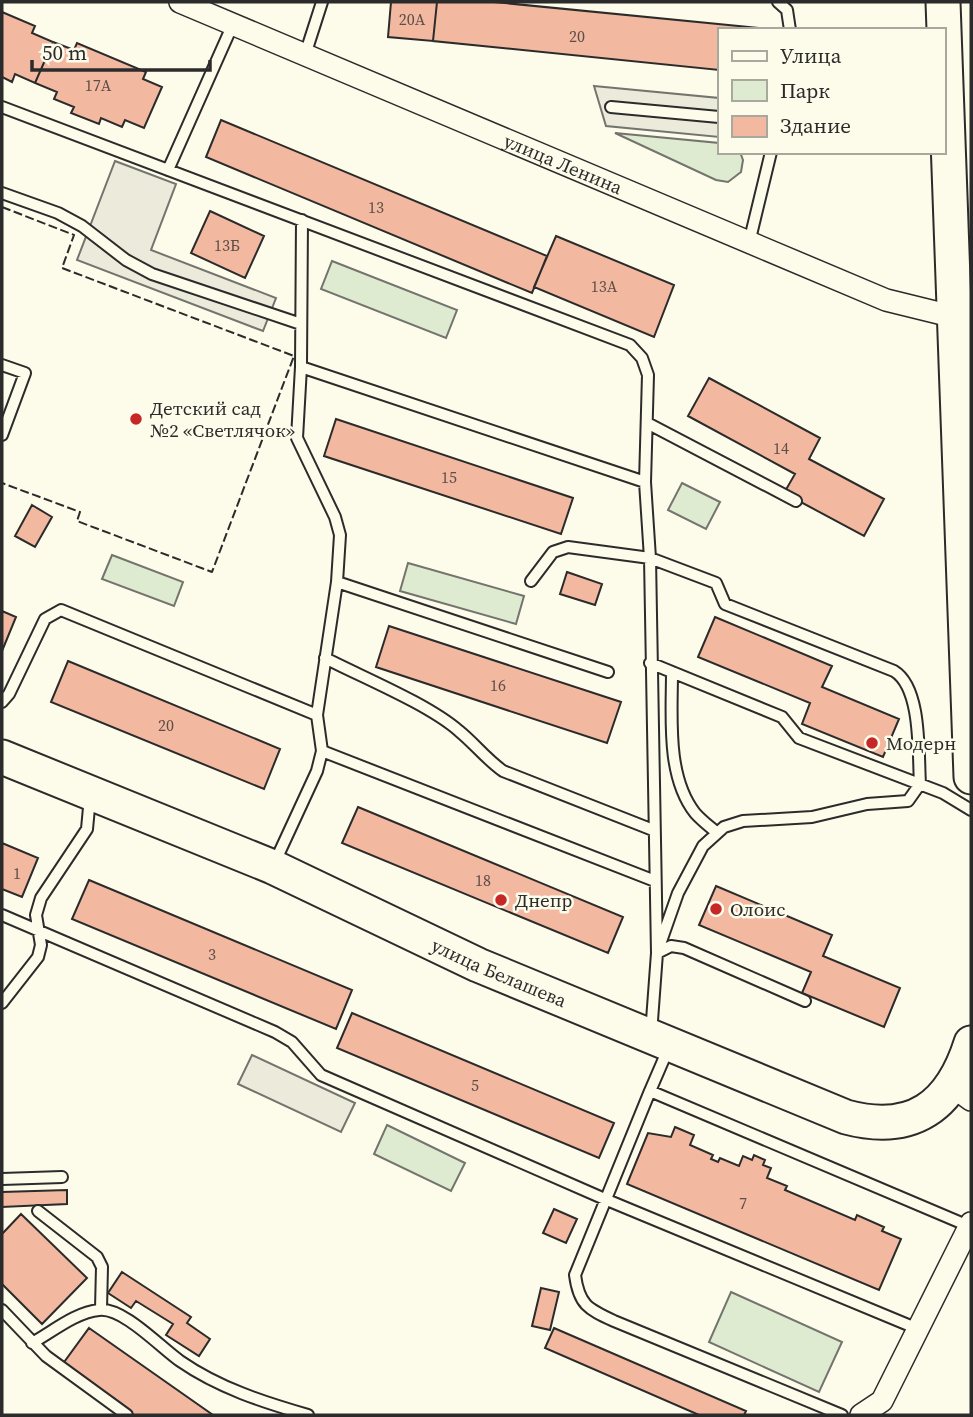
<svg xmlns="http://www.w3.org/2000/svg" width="973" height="1417" viewBox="0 0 973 1417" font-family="'Source Serif 4',serif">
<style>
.green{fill:#deebd1;stroke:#74746e;stroke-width:2}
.parking{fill:#eceadb;stroke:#74746e;stroke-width:2}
.building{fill:#f2b8a0;stroke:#2b2b2b;stroke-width:2}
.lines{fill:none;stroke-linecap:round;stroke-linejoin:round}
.service-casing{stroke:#2b2b2b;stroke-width:14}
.minor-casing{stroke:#2b2b2b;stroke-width:24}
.primary-casing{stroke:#2b2b2b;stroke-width:37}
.service{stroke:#fdfbea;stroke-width:10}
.minor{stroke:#fdfbea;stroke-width:21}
.primary{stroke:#fdfbea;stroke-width:33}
.fence{stroke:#2b2b2b;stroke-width:2;stroke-dasharray:9 3.5;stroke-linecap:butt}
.poi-dot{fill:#c62828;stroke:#fdfbea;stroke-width:2.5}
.labels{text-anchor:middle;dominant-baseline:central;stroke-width:5;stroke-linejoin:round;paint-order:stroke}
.number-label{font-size:16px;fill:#5d4e48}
.street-label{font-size:19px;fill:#2b2b2b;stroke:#fdfbea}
.poi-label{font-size:19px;fill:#2b2b2b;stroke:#fdfbea;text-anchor:start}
</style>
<rect width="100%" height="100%" fill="#fdfbea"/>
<path class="green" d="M615,133L719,143V152H740L743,160L741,172L728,182L716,180Z
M332,261L457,310L446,338L321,289Z
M682,483L720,502L706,529L668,510Z
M112,555L183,582L174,606L102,579Z
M408,563L524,596L516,624L400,591Z
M387,1125L465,1163L451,1191L374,1154Z
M731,1292L842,1342L819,1392L709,1342Z"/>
<path class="parking" d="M594,86L719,98V137L606,126Z
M115,161L176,184L151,250L276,298L263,331L77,260Z
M252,1055L355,1103L341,1132L238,1084Z"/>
<path class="building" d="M391,2H437L433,41L388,37Z
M437,2H494L768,29L719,30V70L433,41Z
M2,12L35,26L32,33L53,42L35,83L15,74L12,82L2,77Z
M53,42L74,50L77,43L146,72L143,79L162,87L144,128L125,120L122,127L101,118L99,124L71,113L74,107L54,99L57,92L35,83Z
M221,120L547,256L532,293L206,157Z
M210,211L264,236L245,278L191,253Z
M556,236L674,285L654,337L534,287Z
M709,378L820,438L809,459L884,499L864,536L784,493L795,474L688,416Z
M336,419L573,498L561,534L324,456Z
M32,505L52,517L35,547L15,536Z
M567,572L602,584L595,605L560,594Z
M2,611L16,617L2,651Z
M715,617L832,666L822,687L899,719L883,757L802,724L810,703L698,657Z
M389,626L621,702L607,743L376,667Z
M68,661L280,749L264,789L51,702Z
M358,807L623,917L608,953L342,843Z
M2,843L38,858L22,897L2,889Z
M89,880L352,990L336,1029L72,919Z
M716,886L832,935L823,956L900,988L884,1027L802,993L811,972L699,925Z
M352,1013L614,1123L599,1158L337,1048Z
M675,1127L694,1135L690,1145L713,1155L711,1159L718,1162L720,1158L739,1166L743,1156L752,1160L754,1155L765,1160L763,1165L771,1168L767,1178L787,1186L785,1190L855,1220L857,1215L884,1227L882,1231L901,1239L879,1290L627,1184L648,1133L671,1137Z
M67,1190V1204L2,1207V1192Z
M554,1209L577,1219L566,1243L543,1233Z
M21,1214L87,1278L42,1324L2,1284V1234Z
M122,1272L191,1317L187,1323L210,1339L199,1356L166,1335L173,1324L136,1301L131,1308L108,1293Z
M541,1288L559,1292L550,1330L532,1326Z
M89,1328L213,1415H133L62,1365Z
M554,1328L746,1411L744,1415H699L545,1348Z"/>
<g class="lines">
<g class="service-casing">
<path id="service" d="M778,2L787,10L790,30
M305,55L322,2
M2,107L630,345L642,358L648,375L645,482L650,558L657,953L651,1034
M611,107L719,117
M168,170L233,24
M2,193L58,213L82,226L126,260L152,274L301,324
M749,243L771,152
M2,365L25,373L2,435
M301,367L645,482
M649,424L796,501
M531,581L553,552L568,547L650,558L716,583L725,604L894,671C922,688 918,754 920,784L908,801L867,804L812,817L743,821L724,827L703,846L678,893L659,947
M337,582L608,672
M325,658C364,678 428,704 459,731C475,744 486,759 503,771L653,830
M650,663L782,717L799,738L943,793L971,810
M672,672C672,716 666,776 695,813C701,820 709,826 716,832
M2,702L9,694L45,619L61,610L317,715
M322,751L655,881
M274,864L317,771L322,751L317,715L337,582L340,535L335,517L297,438L301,367L302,220
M2,915L275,1032L292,1042L321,1075L607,1200L918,1329
M657,953L671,946L684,948L805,1001
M2,1003L38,957L41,945L36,915L41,898L87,829L90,797
M669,1047L650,1091L971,1227
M650,1091L575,1275C579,1305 588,1309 614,1321L842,1415
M2,1179L62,1177
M38,1211L97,1257L102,1267L101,1309
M2,1310L46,1356L127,1415
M32,1343C52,1332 76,1312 99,1310C123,1307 160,1347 180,1361C219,1388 263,1402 308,1415"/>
</g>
<g class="minor-casing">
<g id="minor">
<path id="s1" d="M180,2L886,300L951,316"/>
<path d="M952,1086L971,1100"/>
<path d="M861,1415L882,1401L971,1223"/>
</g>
</g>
<g class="primary-casing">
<g id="primary">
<path d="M943,2C950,260 961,518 971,777"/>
<path id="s2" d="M2,757L273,867L478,965L846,1117C913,1135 951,1106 971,1043"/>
</g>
</g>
<use href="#service" class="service"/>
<use href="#minor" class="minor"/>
<use href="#primary" class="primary"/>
<path class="fence" d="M2,207L74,235L62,268L294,356L212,572L77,521L80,512L2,483"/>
</g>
<g class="poi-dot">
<circle cx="136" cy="419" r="7"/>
<circle cx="872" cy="743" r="7"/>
<circle cx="501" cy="900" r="7"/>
<circle cx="716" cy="909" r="7"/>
</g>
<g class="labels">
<g class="number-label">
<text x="412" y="19">20А</text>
<text x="577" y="36">20</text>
<text x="98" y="85">17А</text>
<text x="376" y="207">13</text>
<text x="227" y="245">13Б</text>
<text x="604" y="286">13А</text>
<text x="781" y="448">14</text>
<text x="449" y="477">15</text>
<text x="498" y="685">16</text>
<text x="166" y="725">20</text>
<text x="17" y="873">1</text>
<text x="483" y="880">18</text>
<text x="212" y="954">3</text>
<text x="475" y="1085">5</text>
<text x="743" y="1203">7</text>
</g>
<g class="street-label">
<text stroke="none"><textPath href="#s1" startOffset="416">улица Ленина</textPath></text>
<text stroke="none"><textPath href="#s2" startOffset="542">улица Белашева</textPath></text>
</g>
<g class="poi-label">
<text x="150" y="408">Детский сад<tspan x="150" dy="22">№2 «Светлячок»</tspan></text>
<text x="886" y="743">Модерн</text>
<text x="515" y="900">Днепр</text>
<text x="730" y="909">Олоис</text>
</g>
</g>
<rect width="973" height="1417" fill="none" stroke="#2b2b2b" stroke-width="7"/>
<rect x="718" y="28" width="228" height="126" fill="#fdfbea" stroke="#a9a89e" stroke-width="2"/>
<rect x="732" y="51" width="35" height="10" fill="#fdfbea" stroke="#a9a89e" stroke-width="2"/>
<text x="780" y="63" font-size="21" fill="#2b2b2b">Улица</text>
<rect x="732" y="80" width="35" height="21" fill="#deebd1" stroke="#a9a89e" stroke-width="2"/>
<text x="780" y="98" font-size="21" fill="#2b2b2b">Парк</text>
<rect x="732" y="116" width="35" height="21" fill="#f2b8a0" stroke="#a9a89e" stroke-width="2"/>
<text x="780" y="133" font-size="21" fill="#2b2b2b">Здание</text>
<path d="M32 60v10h178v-10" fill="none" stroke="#2b2b2b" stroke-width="3.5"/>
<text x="42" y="60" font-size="21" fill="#2b2b2b" stroke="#fdfbea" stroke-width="5" paint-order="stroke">50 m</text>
</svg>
